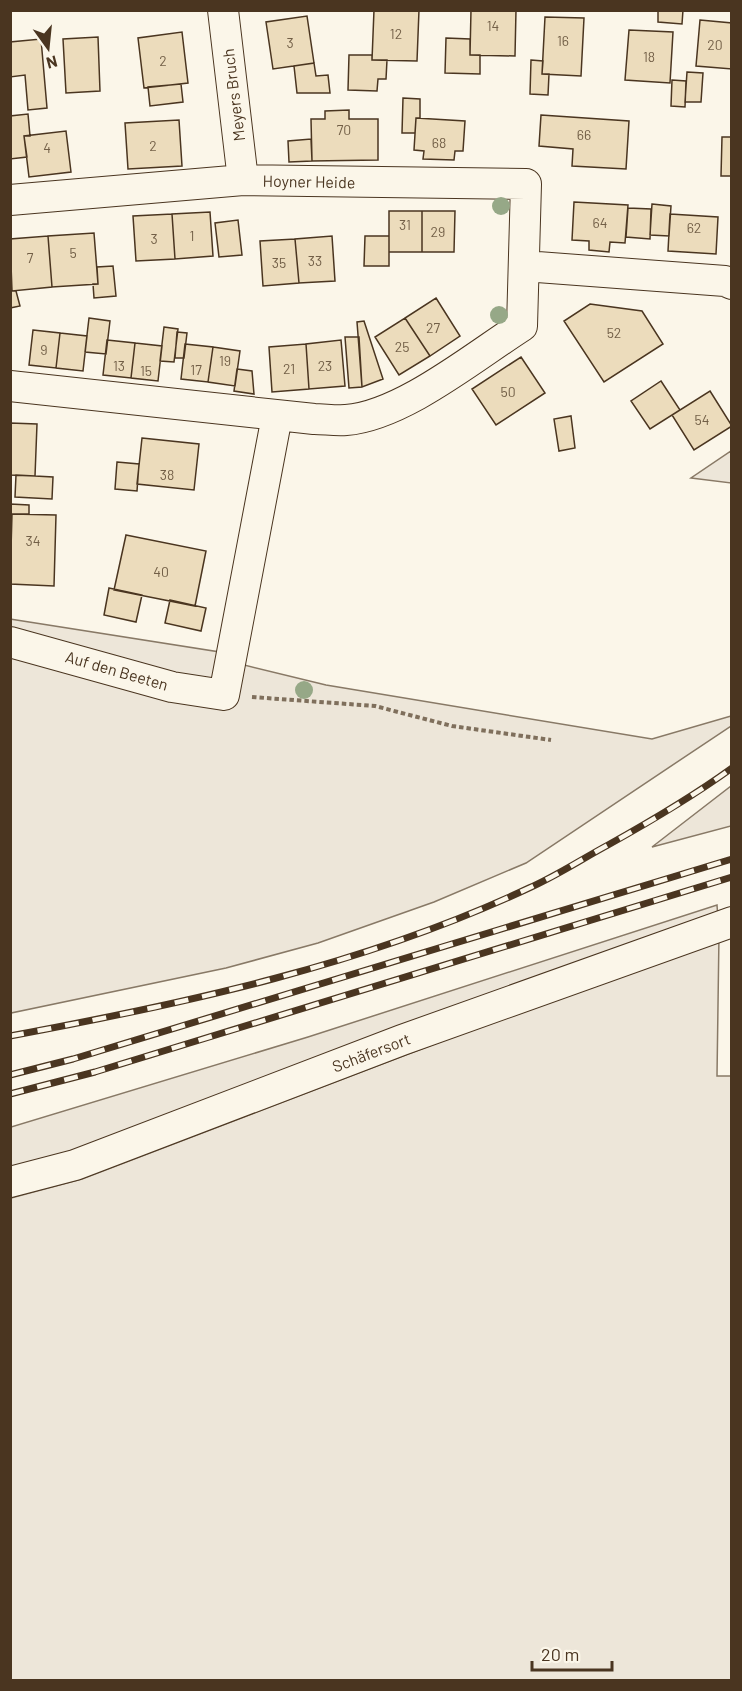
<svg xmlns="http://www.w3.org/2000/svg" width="742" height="1691" viewBox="0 0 742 1691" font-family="Barlow,sans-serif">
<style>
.green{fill:#ede6d9;stroke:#887966;stroke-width:1.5}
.building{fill:#ecdcbc;stroke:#4a3520;stroke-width:1.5}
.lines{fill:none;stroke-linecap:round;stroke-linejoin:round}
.minor-casing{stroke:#4a3520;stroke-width:32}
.path{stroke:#7f6f5c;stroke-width:4;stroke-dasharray:4.5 3;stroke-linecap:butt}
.minor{stroke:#fbf6e9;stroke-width:30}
.rail-casing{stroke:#4a3520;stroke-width:7}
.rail{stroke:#fbf6e9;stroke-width:4.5;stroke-dasharray:14;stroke-linecap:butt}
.tree{fill:#96a887}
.labels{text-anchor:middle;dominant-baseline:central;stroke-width:4.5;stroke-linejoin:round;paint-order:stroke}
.number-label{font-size:14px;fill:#725f47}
.street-label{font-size:16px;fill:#4a3520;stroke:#fbf6e9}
</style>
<rect width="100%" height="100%" fill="#fbf6e9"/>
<path class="green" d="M731,451V483L691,478Z
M10,619L245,656L244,665L326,685L652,739L731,716V726L526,863L434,902L318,943L226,968L11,1013Z
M731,786V826L652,847Z
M717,905L718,919L74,1154L11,1172V1127L308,1037Z
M719,935L717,1076H732L731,1680H11V1198L82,1179Z"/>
<path class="building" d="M374,10H419L417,61L372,60Z
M471,10H516L515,56L470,55Z
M658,10H683L682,24L658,22Z
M307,16L314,63L273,69L266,22Z
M545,17L584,18L581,76L542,74Z
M700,20L732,23V69L696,66Z
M629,30L673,32L670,83L625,80Z
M182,32L188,83L144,88L138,38Z
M98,37L100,91L66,93L63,39Z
M446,38L470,39V55H480V74L445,73Z
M41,39L47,108L28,110L25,75L10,77V42Z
M349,55H372V60H387L386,79H378L377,91L348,90Z
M531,60L543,61L542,74H549L548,95L530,94Z
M314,63L316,76L328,75L330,93H297L294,66Z
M687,72L703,73L701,102H685Z
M672,80L686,81L685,107L671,106Z
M181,84L183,102L150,106L148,87Z
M403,98L420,99V118H416L415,133H402Z
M349,110V119H378V160L312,161L311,119H325V111Z
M28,114L30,136H24L27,157L10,159V116Z
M541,115L629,121L626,169L572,166L573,149L539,146Z
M416,118L465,121L463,151H455L454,160L423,159L424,151L414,150Z
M179,120L182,166L128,169L125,123Z
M66,131L71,172L29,177L24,136Z
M722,137H732V176H721Z
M311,139L312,161L289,162L288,141Z
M574,202L628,205L625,243L610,242L609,252L589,250V241L572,240Z
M652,204L671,206L669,236L650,235Z
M628,208L651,209L650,239L626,237Z
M389,211H422V252H389Z
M422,211H455L454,252H422Z
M210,212L213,256L175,259L172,214Z
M172,214L175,259L136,261L133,216Z
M670,214L718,217L716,254L668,251Z
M238,220L242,255L219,257L215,223Z
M94,233L98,284L52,287L48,236Z
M48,236L52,287L12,291L10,239Z
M332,236L335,281L299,283L295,239Z
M365,236H389V266H364Z
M295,239L299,283L263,286L260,241Z
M113,266L116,296L94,298L93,284H98L97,267Z
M10,276L12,291H16L20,306L10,308Z
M436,298L460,336L430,356L405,318Z
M590,304L642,311L663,344L604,382L564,321Z
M89,318L110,321L106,354L85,352Z
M405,318L430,356L399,375L375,337Z
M364,321L383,379L362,387L357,322Z
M164,327L178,329L174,362L160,361Z
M33,330L60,333L56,368L29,365Z
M177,332L187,333L184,358H175Z
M60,333L87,336L83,371L56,368Z
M345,337H359L362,387L349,388Z
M107,340L135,343L131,378L103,375Z
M341,340L345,386L309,389L306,344Z
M135,343L162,346L158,381L131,378Z
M185,344L213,347L208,382L181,379Z
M306,344L309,389L272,392L269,347Z
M213,347L240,351L235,386L208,382Z
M521,357L545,393L496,425L472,389Z
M237,369L252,371L254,394L234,391Z
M661,381L680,410L650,429L631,401Z
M710,391L732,426L694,450L672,415Z
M571,416L575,448L559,451L554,419Z
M10,423L37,424L35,476L10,475Z
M142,438L199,444L194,490L137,484Z
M117,462L139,464L137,491L115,489Z
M16,475L53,477L52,499L15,497Z
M10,504L29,505V514H10Z
M12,514L56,515L54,586L10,584Z
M126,535L206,551L195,606L114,590Z
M109,588L142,595L136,622L104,615Z
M170,600L206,608L201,631L165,623Z"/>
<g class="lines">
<g class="minor-casing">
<path id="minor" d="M223,10L243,180
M10,200L243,180L526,184L522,326C475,356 402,416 346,420C336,421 324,419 314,419L10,386
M524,266L725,281L732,284
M10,642L172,687L224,695L277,416
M10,1182L75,1165L402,1040L732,922"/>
</g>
<path class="path" d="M252,697L375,706L452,726L551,740"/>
<use href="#minor" class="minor"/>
<g class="rail-casing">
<path id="rail" d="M10,1036C187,1003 365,965 529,888C556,876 582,859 608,845C651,821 692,797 732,768
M10,1075L73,1059L732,859
M10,1094L95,1072L732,877"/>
</g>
<use href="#rail" class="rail"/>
</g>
<g class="tree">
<circle cx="501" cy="206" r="9"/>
<circle cx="499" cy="315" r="9"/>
<circle cx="304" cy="690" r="9"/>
</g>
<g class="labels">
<g class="number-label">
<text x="493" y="25">14</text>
<text x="396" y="33">12</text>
<text x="563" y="40">16</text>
<text x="290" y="42">3</text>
<text x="715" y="44">20</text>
<text x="649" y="56">18</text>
<text x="163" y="60">2</text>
<text x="344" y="129">70</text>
<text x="584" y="134">66</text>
<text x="439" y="142">68</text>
<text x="153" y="145">2</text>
<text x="47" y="147">4</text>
<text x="600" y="222">64</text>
<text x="405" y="224">31</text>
<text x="694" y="227">62</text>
<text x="438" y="231">29</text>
<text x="192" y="235">1</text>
<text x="154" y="238">3</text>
<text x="73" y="252">5</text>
<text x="30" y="257">7</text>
<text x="315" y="260">33</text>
<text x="279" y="262">35</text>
<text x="433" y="327">27</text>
<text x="614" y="332">52</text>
<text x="402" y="346">25</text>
<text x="44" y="349">9</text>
<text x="225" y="360">19</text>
<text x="119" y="365">13</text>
<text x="325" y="365">23</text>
<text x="289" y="368">21</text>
<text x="196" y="369">17</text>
<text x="146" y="370">15</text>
<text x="508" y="391">50</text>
<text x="702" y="419">54</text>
<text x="167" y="474">38</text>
<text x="33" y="540">34</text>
<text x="161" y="571">40</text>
</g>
<g class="street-label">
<text transform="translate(233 95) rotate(-97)">Meyers Bruch</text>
<text transform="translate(309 181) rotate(1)">Hoyner Heide</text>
<text transform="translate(117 670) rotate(16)">Auf den Beeten</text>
<text transform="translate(371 1052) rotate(-21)">Schäfersort</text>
</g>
</g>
<rect width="742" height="1691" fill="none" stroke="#4a3520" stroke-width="24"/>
<g transform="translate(48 48) rotate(165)" stroke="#fbf6e9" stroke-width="4.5" paint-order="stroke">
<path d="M0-4.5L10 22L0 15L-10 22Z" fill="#4a3520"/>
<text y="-9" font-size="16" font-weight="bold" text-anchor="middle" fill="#4a3520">N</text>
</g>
<path d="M532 1661v9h80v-9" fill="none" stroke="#4a3520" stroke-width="3"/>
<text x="541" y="1661" font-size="18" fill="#4a3520" stroke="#fbf6e9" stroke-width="4.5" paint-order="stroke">20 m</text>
</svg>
